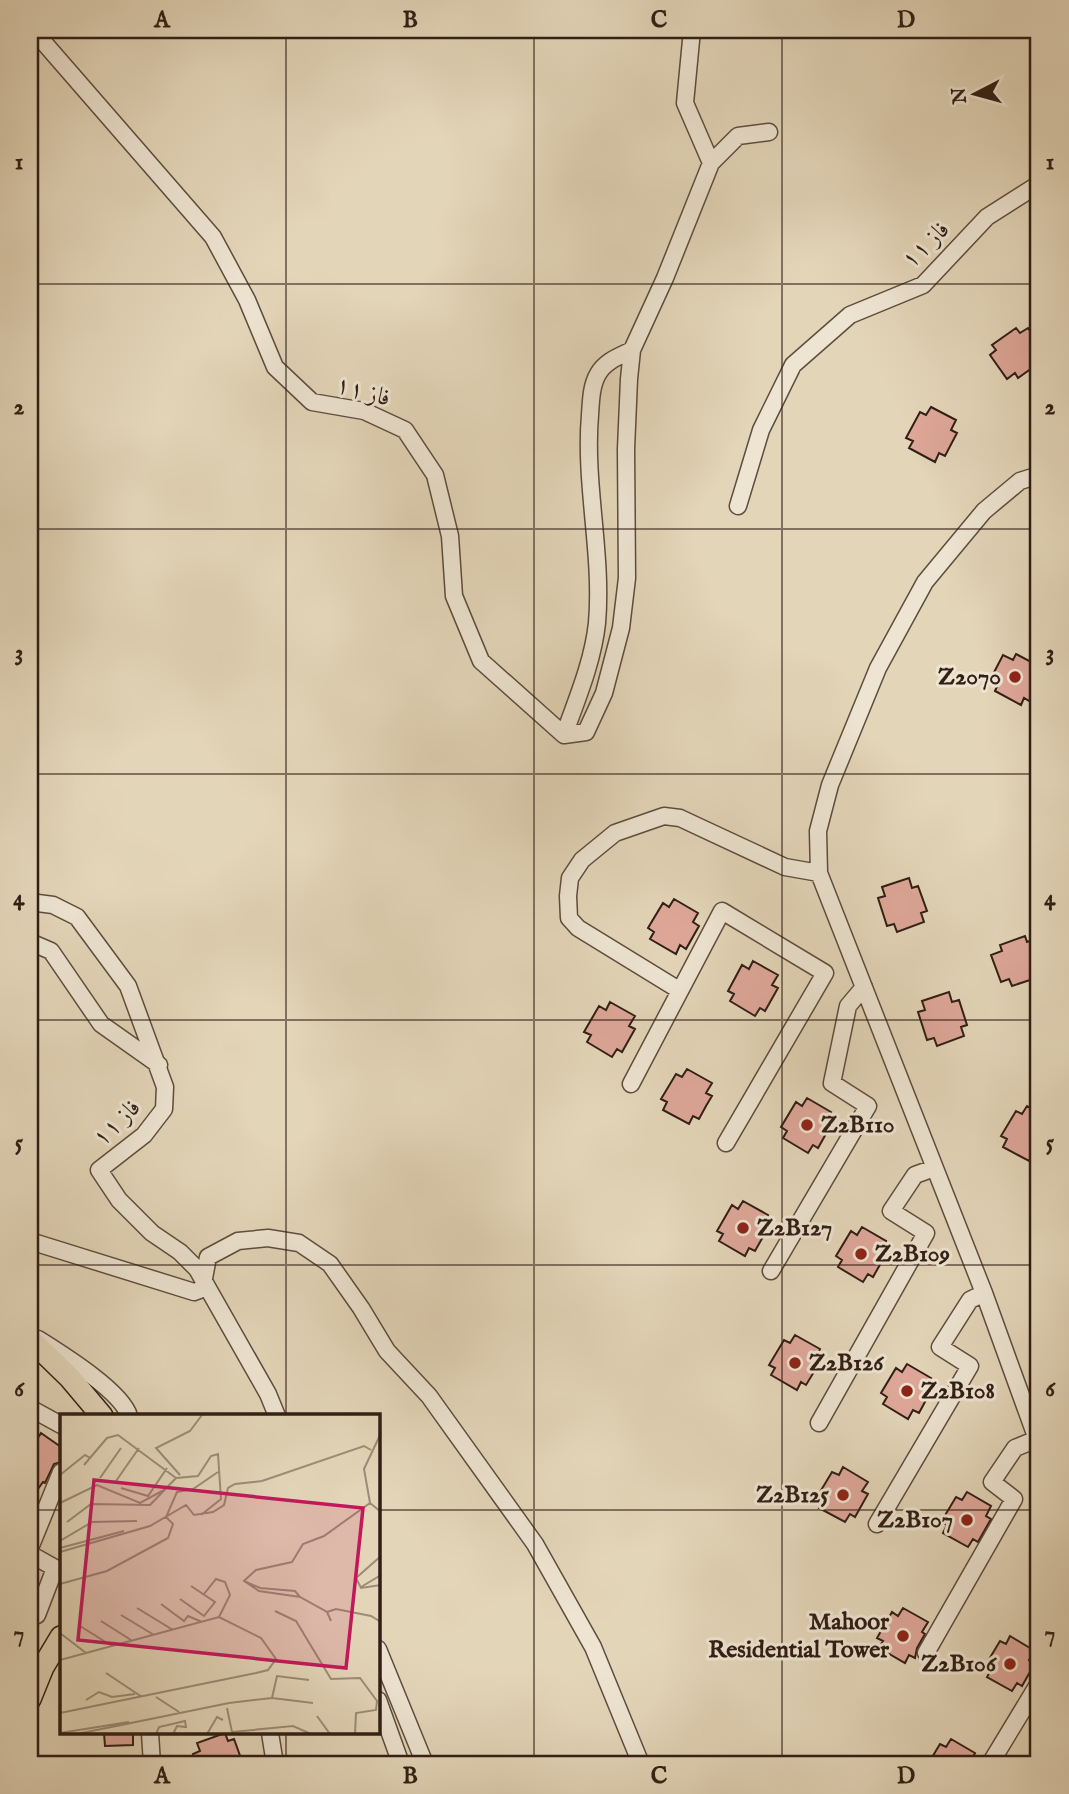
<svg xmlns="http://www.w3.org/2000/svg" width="1069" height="1794" viewBox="0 0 1069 1794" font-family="'IM FELL English',Amiri,serif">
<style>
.building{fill:#dea799;stroke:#311e15;stroke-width:2}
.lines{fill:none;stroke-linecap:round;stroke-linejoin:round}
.minor-casing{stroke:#5e4c3e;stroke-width:19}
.major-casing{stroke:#311e15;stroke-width:24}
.minor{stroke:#ede4d1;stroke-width:16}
.major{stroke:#e3d5b8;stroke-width:21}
.grid{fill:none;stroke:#311e15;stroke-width:2;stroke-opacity:0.55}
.poi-dot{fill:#8f2418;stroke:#ede4d1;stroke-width:2.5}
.labels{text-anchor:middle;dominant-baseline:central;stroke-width:6;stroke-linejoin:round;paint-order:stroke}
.street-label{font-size:24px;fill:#311e15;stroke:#ede4d1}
.poi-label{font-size:24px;font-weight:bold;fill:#311e15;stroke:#ede4d1;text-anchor:end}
.inset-road{fill:none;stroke:#9c8c77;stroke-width:2}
.view{fill:#c2185b;fill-opacity:0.15;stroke:#c2185b;stroke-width:3.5}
.inset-edge{fill:none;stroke:#311e15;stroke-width:3.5}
.neatline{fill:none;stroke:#311e15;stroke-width:2.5}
.grid-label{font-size:23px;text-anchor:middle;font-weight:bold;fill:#311e15}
</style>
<rect width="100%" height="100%" fill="#e3d5b8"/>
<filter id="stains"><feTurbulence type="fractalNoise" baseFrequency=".00286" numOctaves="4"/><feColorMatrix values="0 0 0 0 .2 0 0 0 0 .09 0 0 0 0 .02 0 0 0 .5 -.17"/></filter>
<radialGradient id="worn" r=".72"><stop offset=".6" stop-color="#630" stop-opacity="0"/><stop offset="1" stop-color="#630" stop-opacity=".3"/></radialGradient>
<path class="building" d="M1016,328L1020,333L1028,328L1039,344V363L1018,378L1015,373L1007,379L990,355L996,350L992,345Z
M931,407L956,420L951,430L957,433L945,456L939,453L935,462L909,448L913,441L906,438L920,412L926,415Z
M1016,654L1039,666V686L1031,702L1024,698L1021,705L995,691L998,684L990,680L1003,655L1013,660Z
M909,878L912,888L918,886L927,911L921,913L924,922L897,932L894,924L887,926L878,898L885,896L882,887Z
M674,899L698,913L693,922L699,926L686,949L680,945L676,954L650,939L654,932L648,928L663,903L669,907Z
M1025,936L1027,942L1035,939L1039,950V977L1012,986L1009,979L1001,982L991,955L1002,951L1000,945Z
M753,961L778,975L772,985L778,988L765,1011L760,1008L755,1016L730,1001L734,994L728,991L742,965L749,969Z
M949,992L952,1002L959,1000L967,1025L961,1027L964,1036L937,1046L934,1038L927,1040L918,1012L925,1010L922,1001Z
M610,1002L635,1016L629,1026L635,1029L622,1052L617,1049L612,1057L587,1042L591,1035L584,1032L599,1006L606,1010Z
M687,1069L712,1083L706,1093L712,1096L706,1106L699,1119L693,1116L689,1124L663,1110L667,1102L661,1099L676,1074L682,1077Z
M807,1098L831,1112L825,1122L831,1125L818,1148L813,1145L808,1153L783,1138L787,1131L781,1127L796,1102L802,1106Z
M1027,1106L1039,1113V1157L1033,1153L1029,1161L1003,1147L1007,1139L1001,1136L1016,1111L1022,1114Z
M743,1201L768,1215L762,1225L768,1228L755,1251L749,1248L745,1256L719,1241L723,1234L717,1231L732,1205L738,1209Z
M862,1227L886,1241L881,1251L886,1254L873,1277L868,1274L863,1282L838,1267L842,1260L836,1256L851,1231L857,1235Z
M795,1335L820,1349L814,1359L820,1362L806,1385L801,1382L797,1390L771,1375L775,1368L769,1365L784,1340L790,1343Z
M907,1364L931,1378L926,1387L931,1391L926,1400L919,1413L913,1410L908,1419L883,1404L887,1397L881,1393L896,1368L902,1372Z
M41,1433L61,1447V1462L54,1464L45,1483L43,1482L38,1489L30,1484V1436L36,1441Z
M843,1467L868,1482L862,1491L868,1494L855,1517L850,1514L845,1522L819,1508L823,1500L817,1497L832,1472L839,1475Z
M967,1492L991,1506L986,1516L991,1519L978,1542L973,1539L968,1547L943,1533L947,1525L941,1522L956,1497L962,1500Z
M903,1608L928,1622L922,1632L925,1634L917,1648L915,1658L909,1655L905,1663L879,1648L883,1641L877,1638L892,1612L898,1616Z
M1010,1636L1035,1651L1029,1660L1035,1663L1022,1686L1017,1683L1012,1691L987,1677L991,1670L985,1666L1000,1641L1006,1644Z
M104,1733H133V1745L105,1746Z
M225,1733L228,1741L234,1739L243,1764H197L193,1754L200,1751L197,1743Z
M951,1739L975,1753L969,1764H928L940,1744L946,1747Z"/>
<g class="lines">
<g class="minor-casing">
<path id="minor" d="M33,30L213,237L247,300L275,367L312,402L364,411L405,430L435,475L450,536L454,596L481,661L564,735L586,732L604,693L621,628L627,578L626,449L629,379L632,350L665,278L711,163L738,136L769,132
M692,30L685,103L711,163
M1039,475L1020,481L984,511L925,582L878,668L830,785L818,831L819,873L984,1293L1039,1445
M738,506L761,430L793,365L850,315L923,285L987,217L1039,184
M564,735C577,699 593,661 597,623C603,554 584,484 590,415C591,401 591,386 598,374C605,361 620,356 632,350
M30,902L53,905L77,917L128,986L165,1087L164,1109L144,1135L99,1170L119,1200L152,1233L180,1252L197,1269L268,1394L277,1416
M30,944L37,945L51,951L101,1024L159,1065
M679,990L578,928L569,918L568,896L570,878L582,860L615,833L664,816L680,818L785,867L819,873
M631,1084L722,911L825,973L726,1143
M30,1241L194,1292L202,1289L208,1257L238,1241L268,1238L299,1243L330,1264L361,1308L387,1351L429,1396L535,1544L593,1647L641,1764
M771,1271L868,1106L832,1083L848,1006L864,987
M38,1339C60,1353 122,1391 129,1416
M30,1408L61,1425
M819,1423L926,1233L891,1211L915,1175L934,1168
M877,1524L970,1366L940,1347L970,1300L984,1293
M30,1548L61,1472
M30,1554L55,1568L37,1615
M378,1649L425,1764
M926,1653L1014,1499L992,1482L1015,1448L1037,1439
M378,1700L401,1764
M150,1733L152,1764
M270,1733L275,1764
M990,1764L1039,1683"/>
</g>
<g class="major-casing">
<path id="major" d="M30,1339L70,1378L102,1416
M30,1699L43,1667L61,1637"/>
</g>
<use href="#minor" class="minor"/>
<use href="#major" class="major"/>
</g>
<path class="grid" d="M286,30V1416M534,30V1764M782,30V1764M30,284H1039M30,529H1039M30,774H1039M30,1020H1039M30,1265H1039M30,1510H61M378,1510H1039M286,1733V1764"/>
<g class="poi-dot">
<circle cx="1015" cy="677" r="7"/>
<circle cx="807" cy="1125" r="7"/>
<circle cx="743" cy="1228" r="7"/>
<circle cx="861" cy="1254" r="7"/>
<circle cx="795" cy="1363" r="7"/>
<circle cx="907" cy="1391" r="7"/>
<circle cx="843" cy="1495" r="7"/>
<circle cx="967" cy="1520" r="7"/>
<circle cx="903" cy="1636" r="7"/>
<circle cx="1010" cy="1664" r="7"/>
</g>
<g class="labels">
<g class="street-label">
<text transform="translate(926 245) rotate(-43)">فاز ۱۱</text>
<text transform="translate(363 392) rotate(16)">فاز ۱۱</text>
<text transform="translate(117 1123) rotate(-43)">فاز ۱۱</text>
</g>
<g class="poi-label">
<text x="1001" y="677">Z2070</text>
<text x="821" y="1125" text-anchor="start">Z2B110</text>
<text x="757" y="1228" text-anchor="start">Z2B127</text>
<text x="875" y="1254" text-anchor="start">Z2B109</text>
<text x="809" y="1363" text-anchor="start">Z2B126</text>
<text x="921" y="1391" text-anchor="start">Z2B108</text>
<text x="829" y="1495">Z2B125</text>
<text x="953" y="1520">Z2B107</text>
<text x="889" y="1622">Mahoor<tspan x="889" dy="28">Residential Tower</tspan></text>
<text x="996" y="1664">Z2B106</text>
</g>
</g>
<g transform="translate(60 1414)">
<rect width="320" height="320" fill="#e3d5b8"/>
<path class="inset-road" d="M321,19L304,55L310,89L321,98M24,51L47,24L58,21L116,64M0,61L25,41L30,44M120,61L96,34L130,17L142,1M40,64L61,34M116,64L138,62L151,42L158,40L161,85L141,101M56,67L79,34M61,74L88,82L107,54M0,89L37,71L80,89L104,76M7,108L31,90L90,91L116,64M0,127L32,108L77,107M0,134L64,117M0,138L90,112L126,91L134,101L153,98L164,91L168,74L175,70L202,67L304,32L311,36M321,142L296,164L301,174L321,171M184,167L200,174L235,177L240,183M0,170L47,157L108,124L113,110L106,103L117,78L133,75L158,58M301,173L321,161M144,180L156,165L165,168L170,181L159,203M120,185L144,202L155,188L131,172M101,190L124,207L128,202L142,208M77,194L113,216M215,197L236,207L271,265L300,264L317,287L316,296L296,299L295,320M267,198L276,195L311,202L321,208M61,201L94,221M41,207L71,226M271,207L267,198L240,183L199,177L184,167L196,156L232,148L243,130L264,122L310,89M20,212L52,232M0,219L26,239M0,246L159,203L201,224L216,245L208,256L196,259L0,299M46,259L82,283M96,283L119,298M212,284L217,262L249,266M26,286L39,278L52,283L75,280M169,289L212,284L253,289M167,294L172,318M257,302L270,320M172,318L233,312L251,320M0,319L69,308M17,320L169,289M96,320L99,313L125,307L126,313L117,312L113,320M147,320L157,303L163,306"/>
<path class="view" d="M34,66L303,94L286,254L18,226Z"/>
<rect width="320" height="320" class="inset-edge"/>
</g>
<rect width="1069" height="1794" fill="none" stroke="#e3d5b8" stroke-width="77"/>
<g transform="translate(975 94) rotate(264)" stroke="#ede4d1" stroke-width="5" paint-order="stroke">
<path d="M0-5L12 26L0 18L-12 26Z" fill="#311e15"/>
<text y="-10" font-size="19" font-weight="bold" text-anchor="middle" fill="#311e15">N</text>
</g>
<rect x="38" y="38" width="992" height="1718" class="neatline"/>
<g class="grid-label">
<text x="162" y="27">A</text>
<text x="410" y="27">B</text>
<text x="659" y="27">C</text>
<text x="906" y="27">D</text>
<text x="19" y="169">1</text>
<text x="1050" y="169">1</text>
<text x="19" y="414">2</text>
<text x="1050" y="414">2</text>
<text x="19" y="660">3</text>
<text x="1050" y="660">3</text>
<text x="19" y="905">4</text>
<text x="1050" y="905">4</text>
<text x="19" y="1150">5</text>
<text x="1050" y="1150">5</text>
<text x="19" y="1396">6</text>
<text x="1050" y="1396">6</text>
<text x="19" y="1641">7</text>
<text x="1050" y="1641">7</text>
<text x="162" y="1783">A</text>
<text x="410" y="1783">B</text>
<text x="659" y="1783">C</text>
<text x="906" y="1783">D</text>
</g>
<rect width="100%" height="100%" filter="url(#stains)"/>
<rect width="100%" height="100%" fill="url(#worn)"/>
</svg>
